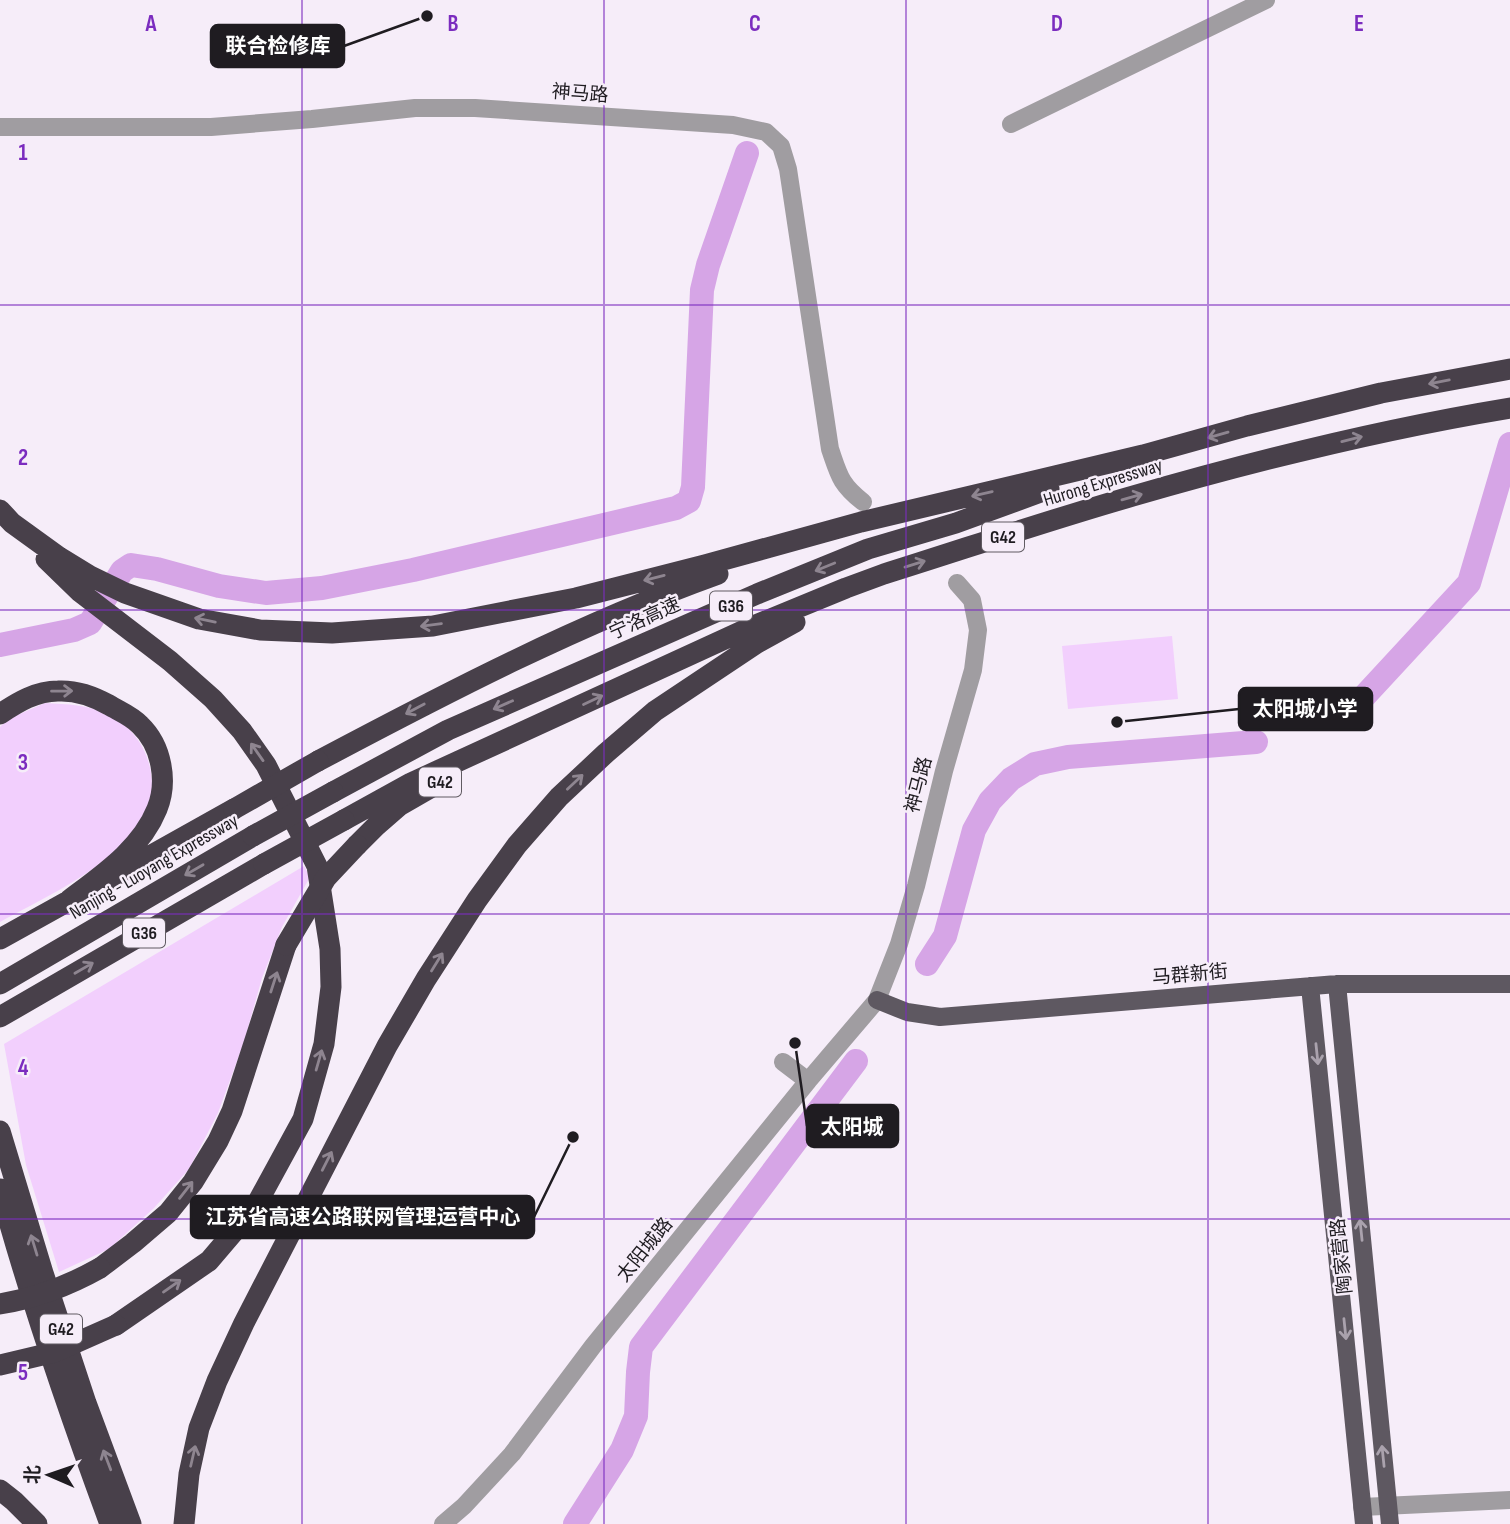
<svg xmlns="http://www.w3.org/2000/svg" width="1510" height="1524" viewBox="0 0 1510 1524" font-family="'Sofia Sans Condensed','Noto Sans SC',sans-serif">
<style>
.green{fill:#f2cffd}
.lines{fill:none;stroke-linecap:round;stroke-linejoin:round}
.river{stroke:#d6a5e6;stroke-width:24}
.minor{stroke:#a09da1;stroke-width:18}
.major{stroke:#5e5861;stroke-width:18}
.highway{stroke:#48404a;stroke-width:21}
.highway-bridge{stroke:#48404a;stroke-width:21}
.oneway{stroke:#8e8590}
.oneway2{stroke:#aaa2ad}
.grid{fill:none;stroke:#7b2cbf;stroke-width:2;stroke-opacity:0.55}
.labels{text-anchor:middle;dominant-baseline:central;stroke-width:5;stroke-linejoin:round;paint-order:stroke}
.shield{fill:#f6edf9;stroke:#605b62;stroke-width:2}
.shield-label{font-size:18px;font-weight:bold;fill:#1f1c21}
.street-label{font-size:19px;fill:#1f1c21;stroke:#f6edf9}
.grid-label{font-size:23px;text-anchor:middle;font-weight:bold;fill:#7b2cbf;stroke:#f6edf9;stroke-width:5;stroke-linejoin:round;paint-order:stroke}
.leader{fill:none;stroke:#1f1c21;stroke-width:2.5}
.callout-dot{fill:#1f1c21;stroke:#f6edf9;stroke-width:2.5}
.callout{fill:#1f1c21;stroke:#1f1c21;stroke-width:2.5}
.callout-label{font-size:21px;text-anchor:middle;font-weight:bold;fill:#fff}
</style>
<rect width="100%" height="100%" fill="#f6edf9"/>
<path class="green" d="M1172,636L1178,699L1068,709L1062,646Z
M45,703C67,704 88,705 108,714C154,737 166,796 134,836C128,842 120,848 113,853C80,882 38,901 0,922V727L8,719Z
M304,866L310,877L282,927L262,978L244,1042L218,1113L189,1169L154,1208L109,1249L59,1272L26,1165L4,1044Z"/>
<g class="lines">
<path class="river" d="M0,645L74,630L90,623L122,571L131,565L157,569L219,586L266,593L322,588L413,570L676,508L689,501L693,487L702,290L708,265L747,153
M1358,703L1469,583L1510,444
M927,964L945,936L974,830L990,801L1011,779L1035,764L1068,757L1256,742
M575,1524L622,1450L636,1416L638,1372L641,1347L856,1061"/>
<path class="minor" d="M1011,124L1266,0
M0,127H211L312,119L415,108H475L733,125L766,132L781,146L788,169L830,449C839,475 840,484 863,502
M783,1062L808,1081
M1362,1507L1510,1500
M443,1524L464,1506L512,1454L593,1346L808,1081L877,1000L899,944L916,886L944,771L973,670L978,630L972,600L957,583"/>
<path class="major" d="M1337,984L1390,1524
M1310,986L1364,1524
M877,1000L907,1012L940,1017L1337,984H1510"/>
<path class="highway" d="M0,510L12,523L59,557L90,576L125,593L199,619L260,630L332,633L433,626L576,598L705,565L861,522L1143,455L1247,426L1381,393L1510,369
M46,559L80,592L170,661L213,699L242,731L266,765L317,866L330,949L331,987L324,1044L303,1119L255,1207L209,1261L116,1325
M0,714C18,702 36,691 58,691C77,690 93,696 109,705C119,711 132,716 140,725C162,746 168,782 157,809C141,849 102,875 69,900
M318,761C448,692 579,624 718,574
M333,792L448,730L757,594L868,549L956,523L1049,489
M344,820L411,783L751,627L846,588L884,574C967,548 1049,520 1133,496C1257,460 1383,429 1510,408
M357,845L376,826L399,806L432,787
M109,879L234,809
M0,939L81,894
M0,984L253,836
M0,1017L264,864
M0,1131L43,1273L86,1403L131,1524
M0,1189C31,1303 69,1413 110,1524
M100,1268L133,1243L168,1213L193,1182L218,1141L232,1111L286,945
M0,1490L14,1501L37,1524
M184,1524L189,1474L199,1428L217,1381L244,1323L387,1046L426,979L477,900L517,845L559,797L606,753L655,711L757,643L795,622"/>
<path class="highway-bridge" d="M234,809L318,761
M253,836L333,792
M264,864L344,820
M286,945L326,878L357,845
M0,1304C36,1298 68,1286 100,1268
M0,1365L55,1352L116,1325"/>
</g>
<defs><path id="oneway-shaft" d="M-6 0H5M1.5-3L5.5 0L1.5 3" fill="none" stroke-width="1.6" stroke-linecap="round" stroke-linejoin="round" transform="scale(1.75)"/></defs>
<g class="oneway">
<use href="#oneway-shaft" transform="translate(1439 382) rotate(169)"/>
<use href="#oneway-shaft" transform="translate(1218 435) rotate(164)"/>
<use href="#oneway-shaft" transform="translate(1352 439) rotate(-14)"/>
<use href="#oneway-shaft" transform="translate(982 494) rotate(167)"/>
<use href="#oneway-shaft" transform="translate(1132 497) rotate(-16)"/>
<use href="#oneway-shaft" transform="translate(915 564) rotate(-17)"/>
<use href="#oneway-shaft" transform="translate(825 567) rotate(158)"/>
<use href="#oneway-shaft" transform="translate(654 578) rotate(166)"/>
<use href="#oneway-shaft" transform="translate(205 620) rotate(-168)"/>
<use href="#oneway-shaft" transform="translate(431 625) rotate(173)"/>
<use href="#oneway-shaft" transform="translate(62 691) rotate(-1)"/>
<use href="#oneway-shaft" transform="translate(593 700) rotate(-25)"/>
<use href="#oneway-shaft" transform="translate(503 705) rotate(156)"/>
<use href="#oneway-shaft" transform="translate(415 709) rotate(152)"/>
<use href="#oneway-shaft" transform="translate(257 752) rotate(-125)"/>
<use href="#oneway-shaft" transform="translate(575 782) rotate(-43)"/>
<use href="#oneway-shaft" transform="translate(194 870) rotate(150)"/>
<use href="#oneway-shaft" transform="translate(437 962) rotate(-58)"/>
<use href="#oneway-shaft" transform="translate(84 968) rotate(-30)"/>
<use href="#oneway-shaft" transform="translate(274 982) rotate(-72)"/>
<use href="#oneway-shaft" transform="translate(319 1060) rotate(-74)"/>
<use href="#oneway-shaft" transform="translate(327 1161) rotate(-63)"/>
<use href="#oneway-shaft" transform="translate(186 1190) rotate(-52)"/>
<use href="#oneway-shaft" transform="translate(34 1245) rotate(-107)"/>
<use href="#oneway-shaft" transform="translate(172 1286) rotate(-35)"/>
<use href="#oneway-shaft" transform="translate(193 1456) rotate(-77)"/>
<use href="#oneway-shaft" transform="translate(107 1460) rotate(-111)"/>
</g>
<g class="oneway2">
<use href="#oneway-shaft" transform="translate(1317 1054) rotate(84)"/>
<use href="#oneway-shaft" transform="translate(1361 1230) rotate(-96)"/>
<use href="#oneway-shaft" transform="translate(1345 1329) rotate(84)"/>
<use href="#oneway-shaft" transform="translate(1383 1456) rotate(-96)"/>
</g>
<path class="grid" d="M302,0V1524M604,0V1524M906,0V1524M1208,0V1524M0,305H1510M0,610H1510M0,914H1510M0,1219H1510"/>
<g class="labels">
<g class="shield">
<rect x="982" y="522.5" width="42" height="29" rx="5"/>
<rect x="710" y="591.5" width="42" height="29" rx="5"/>
<rect x="419" y="767.5" width="42" height="29" rx="5"/>
<rect x="123" y="918.5" width="42" height="29" rx="5"/>
<rect x="40" y="1314.5" width="42" height="29" rx="5"/>
</g>
<g class="shield-label">
<text x="1003" y="537">G42</text>
<text x="731" y="606">G36</text>
<text x="440" y="782">G42</text>
<text x="144" y="933">G36</text>
<text x="61" y="1329">G42</text>
</g>
<g class="street-label">
<text transform="translate(580 94) rotate(4)">神马路</text>
<text transform="translate(1103 483) rotate(-17)">Hurong Expressway</text>
<text transform="translate(645 619) rotate(-24)">宁洛高速</text>
<text transform="translate(919 785) rotate(-76)">神马路</text>
<text transform="translate(154 867) rotate(-30)">Nanjing - Luoyang Expressway</text>
<text transform="translate(1190 975) rotate(-5)">马群新街</text>
<text transform="translate(645 1250) rotate(-51)">太阳城路</text>
<text transform="translate(1342 1256) rotate(-96)">陶家营路</text>
</g>
</g>
<g class="grid-label">
<text x="151" y="31">A</text>
<text x="453" y="31">B</text>
<text x="755" y="31">C</text>
<text x="1057" y="31">D</text>
<text x="1359" y="31">E</text>
<text x="23" y="160">1</text>
<text x="23" y="465">2</text>
<text x="23" y="770">3</text>
<text x="23" y="1075">4</text>
<text x="23" y="1380">5</text>
</g>
<path class="leader" d="M427 16L344 46M1117 722L1239 709M795 1043L807 1126M573 1137L534 1217"/>
<g class="callout-dot">
<circle cx="427" cy="16" r="7"/>
<circle cx="1117" cy="722" r="7"/>
<circle cx="795" cy="1043" r="7"/>
<circle cx="573" cy="1137" r="7"/>
</g>
<g class="callout">
<rect x="211" y="25" width="133" height="42" rx="7"/>
<rect x="1239" y="688" width="133" height="42" rx="7"/>
<rect x="807" y="1105" width="91" height="42" rx="7"/>
<rect x="191" y="1196" width="343" height="42" rx="7"/>
</g>
<g class="callout-label">
<text x="278" y="53">联合检修库</text>
<text x="1305" y="716">太阳城小学</text>
<text x="852" y="1134">太阳城</text>
<text x="363" y="1224">江苏省高速公路联网管理运营中心</text>
</g>
<g transform="translate(49 1475) rotate(272)" stroke="#f6edf9" stroke-width="5" paint-order="stroke">
<path d="M0-5L12 26L0 18L-12 26Z" fill="#1f1c21"/>
<text y="-10" font-size="19" font-weight="bold" text-anchor="middle" fill="#1f1c21">北</text>
</g>
</svg>
